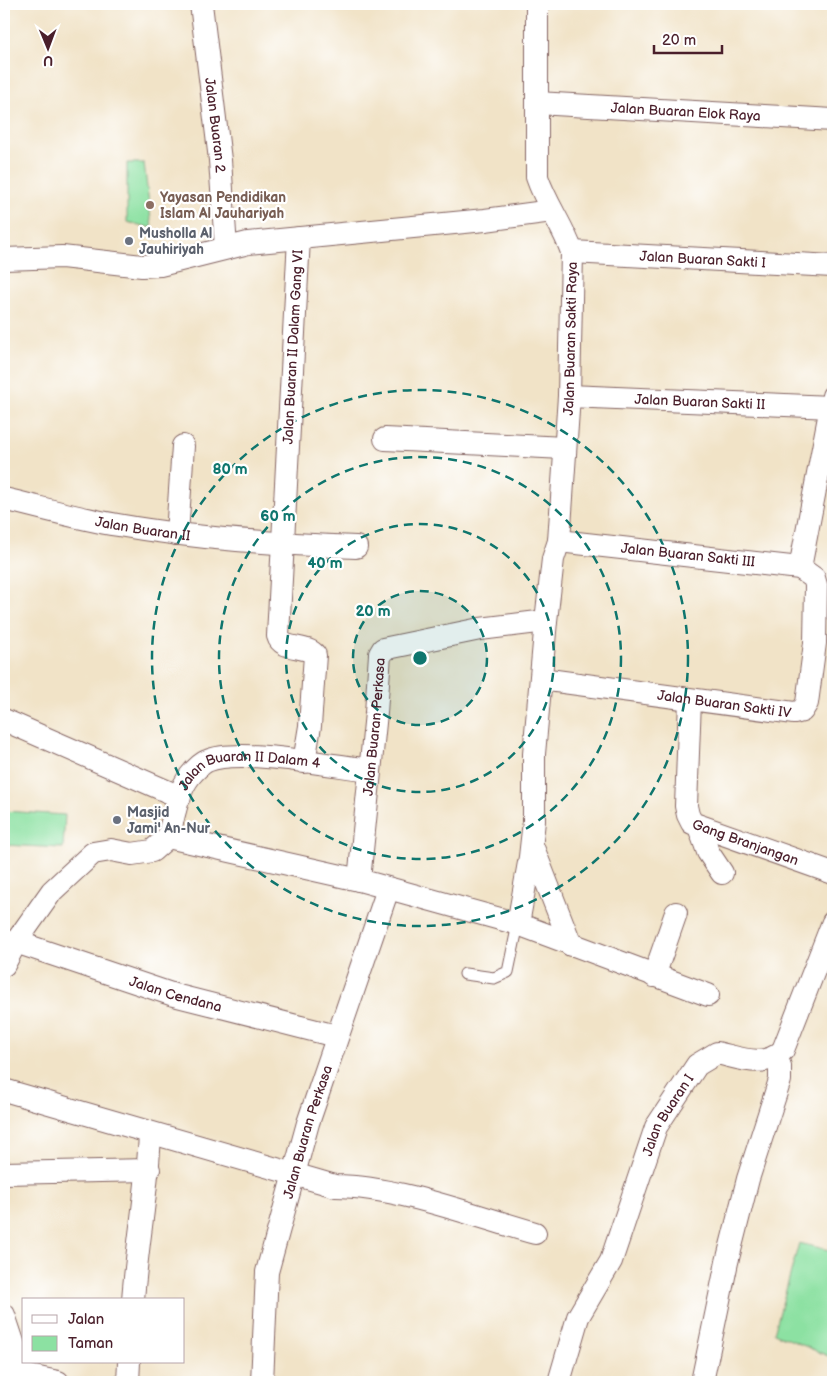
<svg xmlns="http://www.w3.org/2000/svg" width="837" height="1386" viewBox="0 0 837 1386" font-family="'Balsamiq Sans',sans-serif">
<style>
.green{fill:#8ce1a2;stroke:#6b8066}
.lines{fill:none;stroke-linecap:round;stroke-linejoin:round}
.service-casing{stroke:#846462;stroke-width:13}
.minor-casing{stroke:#846462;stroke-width:24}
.service{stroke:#fff;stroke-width:11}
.minor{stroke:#fff;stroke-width:22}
.ring{fill:none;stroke:#0f766e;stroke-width:2.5;stroke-dasharray:9 6}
.education-dot{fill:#8d6e63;stroke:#fff;stroke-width:2}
.worship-dot{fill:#6b7280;stroke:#fff;stroke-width:2}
.labels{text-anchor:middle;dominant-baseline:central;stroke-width:4.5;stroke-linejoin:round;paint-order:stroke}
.street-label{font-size:14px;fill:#4a1f2b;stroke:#fff}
.education-label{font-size:14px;font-weight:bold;fill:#785e54;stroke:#fff;text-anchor:start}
.worship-label{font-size:14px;font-weight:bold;fill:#5b616d;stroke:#fff;text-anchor:start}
.centre{fill:#0f766e;stroke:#fff;stroke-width:2.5}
.ring-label{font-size:15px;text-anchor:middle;font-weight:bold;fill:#0f766e;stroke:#fff;stroke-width:4.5;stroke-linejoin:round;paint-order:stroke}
</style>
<rect width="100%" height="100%" fill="#fff"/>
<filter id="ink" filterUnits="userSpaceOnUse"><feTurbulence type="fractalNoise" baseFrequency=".02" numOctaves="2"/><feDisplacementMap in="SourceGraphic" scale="10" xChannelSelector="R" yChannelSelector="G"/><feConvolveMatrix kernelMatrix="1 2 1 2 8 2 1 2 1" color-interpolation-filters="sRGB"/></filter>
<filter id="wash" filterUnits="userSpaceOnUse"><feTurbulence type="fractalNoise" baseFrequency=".0096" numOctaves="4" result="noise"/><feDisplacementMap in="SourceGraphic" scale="20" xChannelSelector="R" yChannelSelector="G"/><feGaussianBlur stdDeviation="1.12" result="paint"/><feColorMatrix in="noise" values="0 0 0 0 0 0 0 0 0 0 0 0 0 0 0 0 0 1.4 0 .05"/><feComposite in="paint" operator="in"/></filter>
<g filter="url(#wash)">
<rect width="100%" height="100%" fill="#f1e3c7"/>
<path class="green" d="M127,163H144L152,228L127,222Z
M4,811L65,815L63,848L4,845Z
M799,1243L833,1251V1358L774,1333Z"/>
</g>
<g filter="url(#ink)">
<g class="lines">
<g class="service-casing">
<path id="service" d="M465,974L494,978L508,972L518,924"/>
</g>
<g class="minor-casing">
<g id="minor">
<path id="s1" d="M201,4L220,160L226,248"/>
<path id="s2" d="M537,103L833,120"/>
<path d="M299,238L278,636C282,651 306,644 315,655L310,726L304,762"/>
<path id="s3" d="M572,252L833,266"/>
<path d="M4,259L62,257L142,266L160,265L248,243L485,220L552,211"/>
<path id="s4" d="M569,396L831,407"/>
<path d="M385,439L564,448"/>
<path id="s5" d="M4,499C42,508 80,519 118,525C197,539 277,544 356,547"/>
<path d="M177,534L183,446"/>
<path d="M800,568L833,396"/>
<path id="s6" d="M541,679L794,713L802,711L807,703L815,643L816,585L814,578L800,568L559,541"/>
<path id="s7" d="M690,700L686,806L688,815L692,823L833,873"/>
<path d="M4,720L180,797"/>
<path d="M699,827L708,852L722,873"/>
<path d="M168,837L359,880L518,924L708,995"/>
<path id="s8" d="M168,837C174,818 177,792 190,776C194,771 202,763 207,761C237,747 334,766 370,770"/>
<path d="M532,845L571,945"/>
<path id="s9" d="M359,880L376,713L380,654L383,649L480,629L546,621"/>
<path id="s10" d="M518,924L530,857L534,821V754L546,621L553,559L559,541L569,396L572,252C563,226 546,204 537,177V4"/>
<path id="s11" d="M16,942L174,995L336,1036"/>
<path d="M4,965L16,942L52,891L93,853L111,850L132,854L152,851L168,837"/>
<path d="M654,976L676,913"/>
<path d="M4,1090L335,1186C396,1186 475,1216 535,1233"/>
<path d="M4,1173L149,1170"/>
<path d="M133,1300C137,1244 148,1189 150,1133"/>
<path d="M4,1315L24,1375"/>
<path d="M4,1374L24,1375L58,1382"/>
<path d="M128,1382L129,1362"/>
<path id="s12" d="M262,1382L267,1272L308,1123L388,889"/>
<path id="s13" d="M559,1382L578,1317L611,1261L656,1127L697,1065L717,1053C740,1058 765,1069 783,1050L833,922"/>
<path d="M702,1382L727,1262L748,1179L780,1080V1066L776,1057"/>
</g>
</g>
<use href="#service" class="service"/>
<use href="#minor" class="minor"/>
</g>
</g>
<circle cx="420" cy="658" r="67" fill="#0f766e" fill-opacity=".12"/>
<g class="ring">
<circle cx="420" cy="658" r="67"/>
<circle cx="420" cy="658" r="134"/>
<circle cx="420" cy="658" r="201"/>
<circle cx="420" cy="658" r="268"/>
</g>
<circle class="education-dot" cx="150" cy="205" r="5"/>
<g class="worship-dot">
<circle cx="129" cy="241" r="5"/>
<circle cx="117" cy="820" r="5"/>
</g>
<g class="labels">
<g class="street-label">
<text stroke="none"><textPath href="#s2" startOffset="149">Jalan Buaran Elok Raya</textPath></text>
<text stroke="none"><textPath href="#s1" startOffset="122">Jalan Buaran 2</textPath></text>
<text stroke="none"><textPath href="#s3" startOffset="131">Jalan Buaran Sakti I</textPath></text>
<text stroke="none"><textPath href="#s10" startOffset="589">Jalan Buaran Sakti Raya</textPath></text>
<text transform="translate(293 347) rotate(-87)">Jalan Buaran II Dalam Gang VI</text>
<text stroke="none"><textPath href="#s4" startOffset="131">Jalan Buaran Sakti II</textPath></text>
<text stroke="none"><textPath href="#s5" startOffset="142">Jalan Buaran II</textPath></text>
<text transform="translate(688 555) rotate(6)">Jalan Buaran Sakti III</text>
<text stroke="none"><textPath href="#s6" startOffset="185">Jalan Buaran Sakti IV</textPath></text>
<text stroke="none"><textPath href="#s9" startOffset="154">Jalan Buaran Perkasa</textPath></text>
<text stroke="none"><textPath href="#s8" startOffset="126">Jalan Buaran II Dalam 4</textPath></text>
<text stroke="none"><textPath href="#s7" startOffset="181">Gang Branjangan</textPath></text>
<text stroke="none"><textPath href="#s11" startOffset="168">Jalan Cendana</textPath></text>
<text stroke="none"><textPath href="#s13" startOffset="290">Jalan Buaran I</textPath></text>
<text stroke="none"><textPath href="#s12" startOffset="256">Jalan Buaran Perkasa</textPath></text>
</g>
<g class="education-label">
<text x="160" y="197">Yayasan Pendidikan<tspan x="160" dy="16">Islam Al Jauhariyah</tspan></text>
</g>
<g class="worship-label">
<text x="139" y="233">Musholla Al<tspan x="139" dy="16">Jauhiriyah</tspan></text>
<text x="127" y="812">Masjid<tspan x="127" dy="16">Jami' An-Nur</tspan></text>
</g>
</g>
<circle cx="420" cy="658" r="8" class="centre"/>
<g class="ring-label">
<text x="230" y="474">80 m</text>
<text x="278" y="521">60 m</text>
<text x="325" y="568">40 m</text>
<text x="373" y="616">20 m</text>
</g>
<rect width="837" height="1386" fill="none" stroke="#fff" stroke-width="20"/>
<rect x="22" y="1298" width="162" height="65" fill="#ffffff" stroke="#b7a5aa"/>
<rect x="32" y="1315" width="25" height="8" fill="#ffffff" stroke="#b7a5aa"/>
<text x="68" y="1324" font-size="15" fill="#4a1f2b">Jalan</text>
<rect x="32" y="1336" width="25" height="15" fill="#8ce1a2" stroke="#b7a5aa"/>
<text x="68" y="1348" font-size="15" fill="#4a1f2b">Taman</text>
<g transform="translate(48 48) rotate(179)" stroke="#ffffff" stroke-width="4" paint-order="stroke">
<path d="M0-4L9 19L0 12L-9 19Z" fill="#4a1f2b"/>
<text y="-8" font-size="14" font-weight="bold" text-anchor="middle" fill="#4a1f2b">U</text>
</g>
<path d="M654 45v8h68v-8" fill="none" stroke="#4a1f2b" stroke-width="2.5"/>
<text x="662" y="45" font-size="15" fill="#4a1f2b" stroke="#ffffff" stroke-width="4" paint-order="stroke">20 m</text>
</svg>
